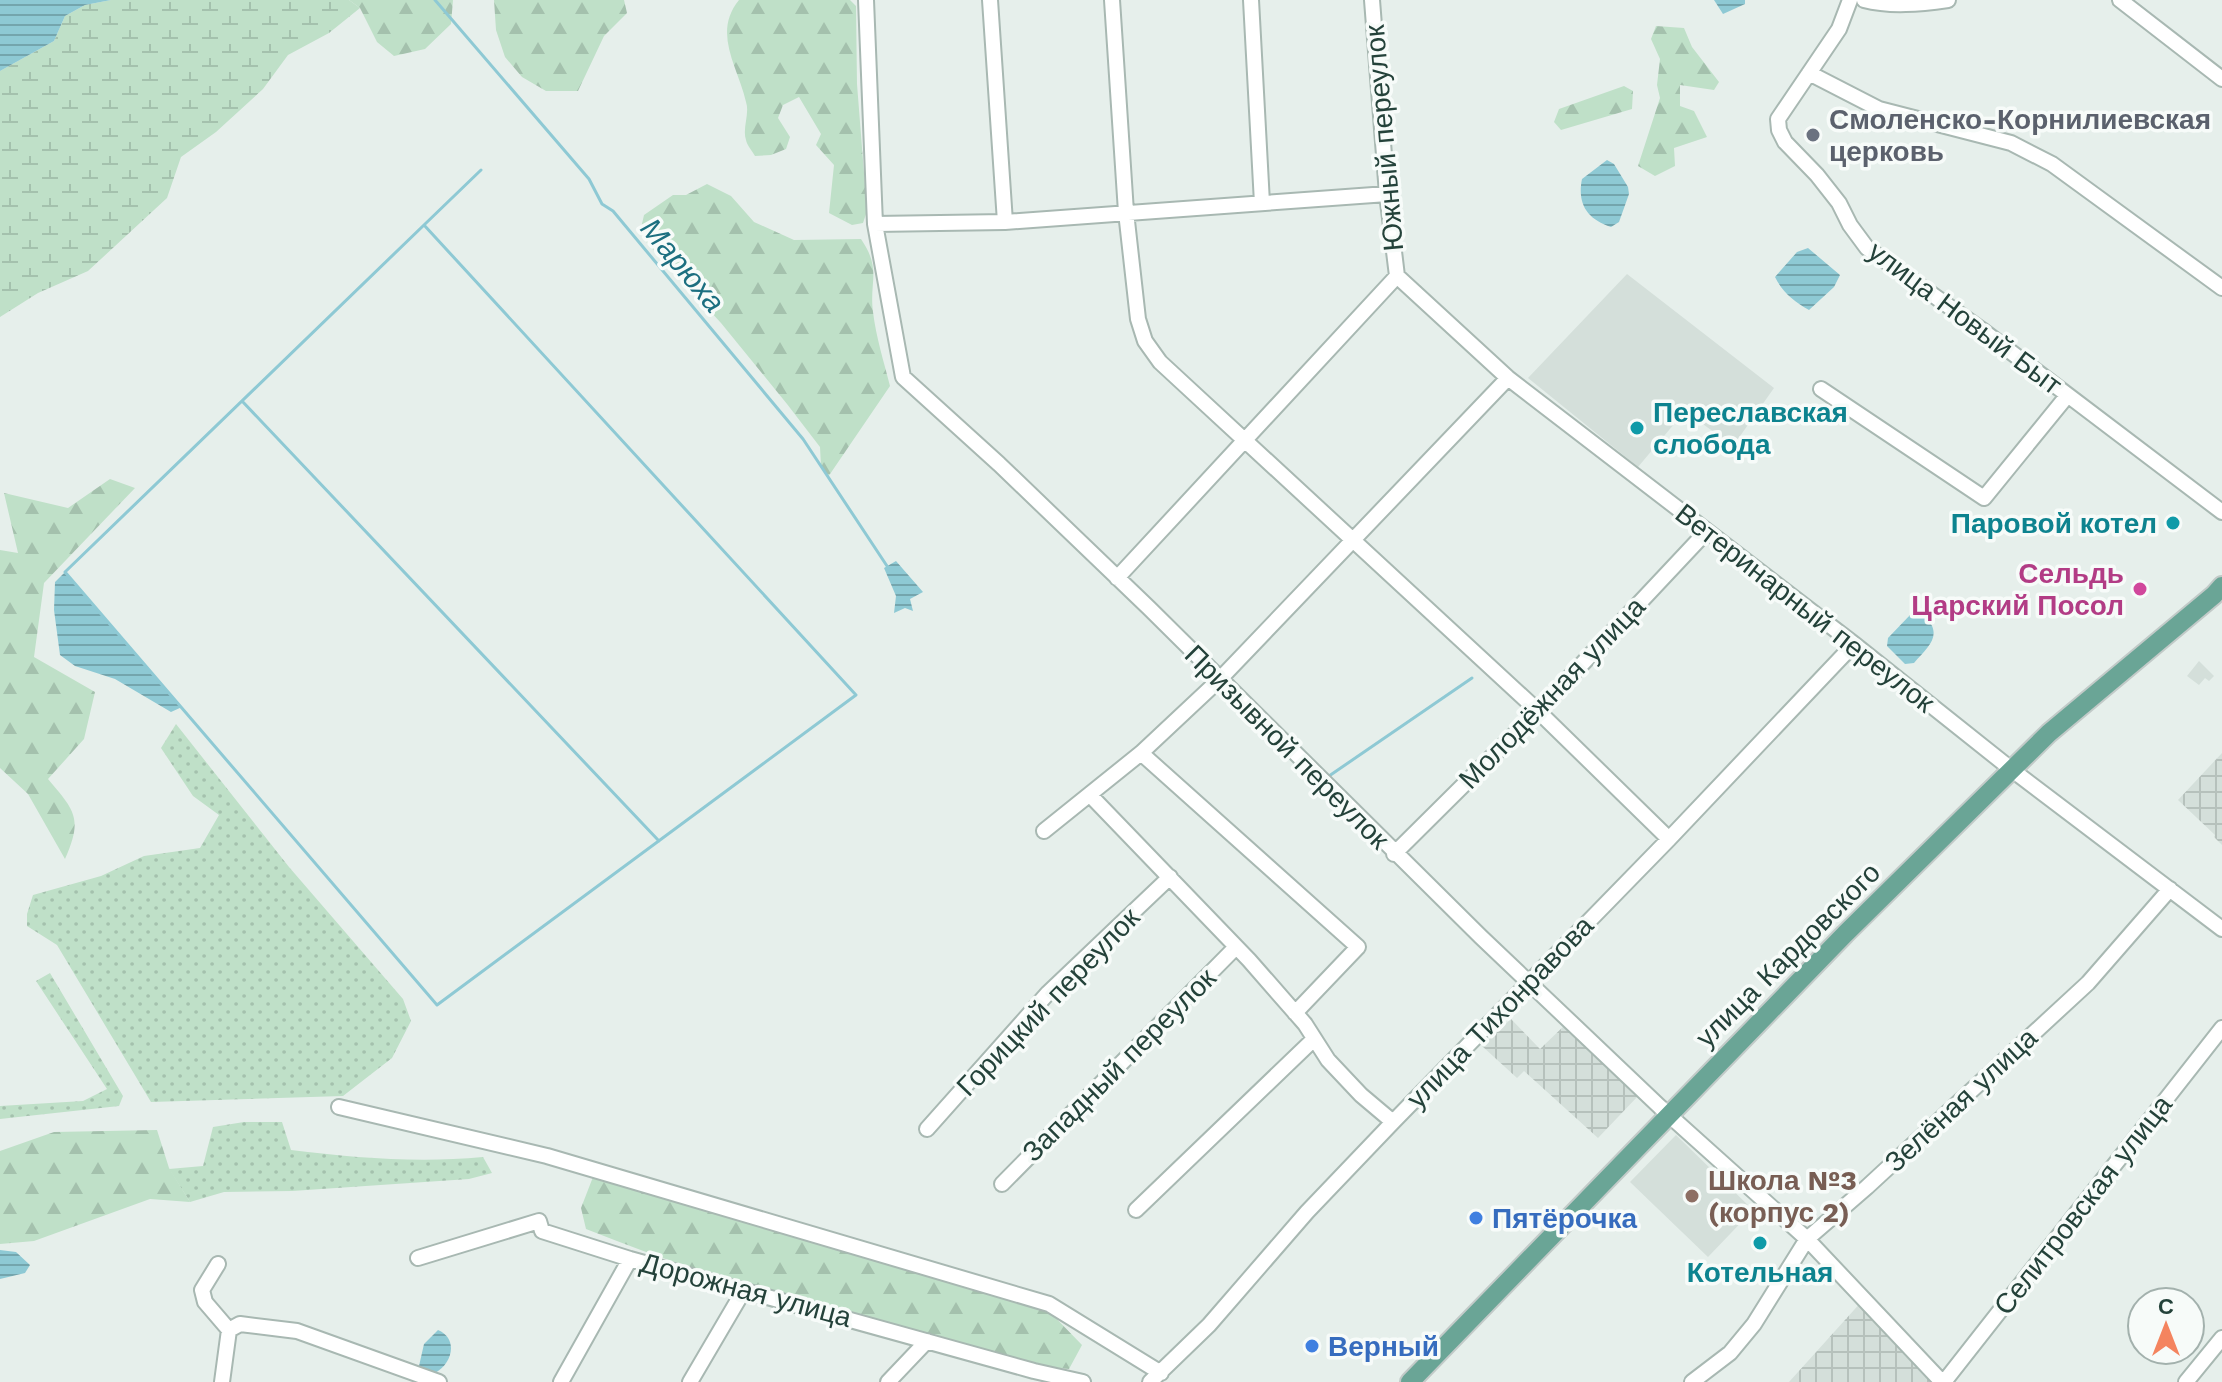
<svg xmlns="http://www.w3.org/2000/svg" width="2222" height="1382" viewBox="0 0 2222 1382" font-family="'Work Sans',sans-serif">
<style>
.built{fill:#d4dfda}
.industrial{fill:url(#industrial-grid)}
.grass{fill:url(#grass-dots)}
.forest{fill:url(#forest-firs)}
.wetland{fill:url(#wetland-marsh)}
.water{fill:url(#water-rules)}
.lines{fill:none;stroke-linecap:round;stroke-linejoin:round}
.stream{stroke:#8ec9d4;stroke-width:3}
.minor-casing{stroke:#a8b8b2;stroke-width:18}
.major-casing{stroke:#c2cac8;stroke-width:22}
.minor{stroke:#fff;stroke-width:14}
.major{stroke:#6aa596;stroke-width:18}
.worship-dot{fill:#6b7280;stroke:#f7fbf9;stroke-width:3}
.culture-dot{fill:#0f9aa8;stroke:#f7fbf9;stroke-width:3}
.hotel-dot{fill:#d1479c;stroke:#f7fbf9;stroke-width:3}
.education-dot{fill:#8d6e63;stroke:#f7fbf9;stroke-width:3}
.shop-dot{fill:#3f7fe0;stroke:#f7fbf9;stroke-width:3}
.labels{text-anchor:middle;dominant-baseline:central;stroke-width:7;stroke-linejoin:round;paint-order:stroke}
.worship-label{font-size:28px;font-weight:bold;fill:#5b616d;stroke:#f7fbf9;text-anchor:start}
.street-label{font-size:28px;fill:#24423a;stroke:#f7fbf9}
.culture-label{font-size:28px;font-weight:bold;fill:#0d838f;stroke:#f7fbf9;text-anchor:start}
.hotel-label{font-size:28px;font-weight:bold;fill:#b23c85;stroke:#f7fbf9;text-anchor:end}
.education-label{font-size:28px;font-weight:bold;fill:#785e54;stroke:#f7fbf9;text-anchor:start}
.shop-label{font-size:28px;font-weight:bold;fill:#366cbe;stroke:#f7fbf9;text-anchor:start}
.water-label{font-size:30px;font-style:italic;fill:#1c6f80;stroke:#f7fbf9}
</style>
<defs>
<pattern id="industrial-grid" width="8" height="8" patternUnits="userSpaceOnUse" patternTransform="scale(2)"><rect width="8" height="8" fill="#d4dfda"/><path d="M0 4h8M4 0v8" fill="none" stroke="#b6c1bc"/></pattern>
<pattern id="grass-dots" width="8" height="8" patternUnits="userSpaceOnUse" patternTransform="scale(2)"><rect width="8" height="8" fill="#bfe0c8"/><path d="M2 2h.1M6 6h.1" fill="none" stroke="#a4c1ad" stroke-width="1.8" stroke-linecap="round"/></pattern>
<pattern id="forest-firs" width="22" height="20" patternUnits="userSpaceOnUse" patternTransform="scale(2)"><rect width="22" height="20" fill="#bfe0c8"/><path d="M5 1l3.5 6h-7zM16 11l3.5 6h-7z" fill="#a4c1ad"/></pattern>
<pattern id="wetland-marsh" width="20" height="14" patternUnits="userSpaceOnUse" patternTransform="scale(2)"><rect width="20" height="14" fill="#bfe0c8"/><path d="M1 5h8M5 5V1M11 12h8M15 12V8" fill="none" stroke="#a4c1ad"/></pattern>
<pattern id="water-rules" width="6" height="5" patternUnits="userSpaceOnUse" patternTransform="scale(2)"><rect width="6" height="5" fill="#8ec9d4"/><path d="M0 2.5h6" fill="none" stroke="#74a5ad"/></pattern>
</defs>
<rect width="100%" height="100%" fill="#e6efeb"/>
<path class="built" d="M1627,274L1774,388L1733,446L1685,411L1638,467L1528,378Z
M2199,661L2214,676L2209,681L2205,678L2199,685L2187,676Z
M1676,1135L1753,1210L1708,1257L1630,1182Z"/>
<path class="industrial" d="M2222,753V845L2214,837L2215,835L2178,800Z
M1511,1019L1540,1049L1566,1024L1639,1095L1598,1138L1524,1071L1517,1078L1482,1046Z
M1863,1300L1943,1382H1789Z"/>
<path class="grass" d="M176,724L289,867L403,999L411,1021L392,1058L343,1096L151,1102L57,945L27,926V914L33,895L101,876L144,856L200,848L219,815L193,796L161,748Z
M50,973L123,1096L119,1106L0,1119V1106L83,1101L107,1089L36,981Z
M244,1122H282L291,1150C356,1158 418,1163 483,1157L492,1173L469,1179L292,1191L224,1192L190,1202L169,1169L203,1166L213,1127Z"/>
<path class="forest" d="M349,0H453L451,24L425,49L394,56L377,42L360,8Z
M494,0H624L627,13L604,36L578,91H546L522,77L505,57L496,30Z
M739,0H850L856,6L857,84L867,211L863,223L852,225L829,213L834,165L816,145L821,134L799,97L783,105L778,118L790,137L786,149L771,155L755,156C752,151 747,145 746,140C742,128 750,114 746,102C738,67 712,33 739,0Z
M1656,26L1684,28L1692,47L1719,82L1714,90L1680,85V106L1694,111L1707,137L1674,148L1675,166L1655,176L1638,166L1660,98L1657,85L1660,59L1651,39Z
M1624,86L1633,91L1632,109L1561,130L1554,122L1559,109Z
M707,184L731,196L754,222L794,240L861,239C882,270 869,281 873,312C876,337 884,362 890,386L828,477L821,466L820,447L787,404L721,323L647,243L641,228L644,215L673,195H686Z
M110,479L135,488L44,583L34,657L95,692L84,739L48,779C75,811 83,818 65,859L28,794L0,768V550L18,553L4,493L68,508Z
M157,1130L169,1168L190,1202L150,1199L34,1241L0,1244V1151L54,1132Z
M593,1177L1047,1309L1082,1345L1069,1369L1034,1366L785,1295C717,1280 651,1254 586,1229L581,1208Z"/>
<path class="wetland" d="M111,0H349L360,8L329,33L288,55L263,89L216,132L181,157L167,198L88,271L38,293L0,317V71L54,41L65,16L85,5Z"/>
<path class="water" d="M0,0H111L85,5L65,16L54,41L0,71Z
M1714,0H1745V4L1723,14Z
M1607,160L1614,164L1628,187L1629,194L1619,222L1611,227C1587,219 1577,204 1582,179Z
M1808,248L1840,275L1834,287L1809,310C1794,301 1783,293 1775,277L1797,252Z
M896,561L923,592L910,599L913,611L905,608L894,613L896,596L884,568Z
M65,572L182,707L171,712L115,679L75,666L60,655L54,610L55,582Z
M1911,614L1924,615C1944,635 1929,646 1914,663L1905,664L1887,646L1888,638Z
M0,1250L16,1252L30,1265L25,1273L0,1279Z
M438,1330C459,1339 452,1364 435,1373L419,1366L424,1344Z"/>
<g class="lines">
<path class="stream" d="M435,0L589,179L602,204L613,211L803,439L887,566
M424,225L856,695L437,1005L65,572L424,225L481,170
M242,401L659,841
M1329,776L1472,678"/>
<g class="minor-casing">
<path id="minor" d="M866,0L875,224L903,377L999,464L1149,608L1481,937L1660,1107L1807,1239L1942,1382
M990,0L1005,222
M1112,0L1126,212L1138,319L1145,341L1160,362L1538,711L1669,839
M1251,0L1262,203
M1372,0L1387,194L1397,276
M1850,0L1839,29L1778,119L1779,130L1785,142L1817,175L1839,203L1850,225L1867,248L1982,330L2222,512
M1864,0C1891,7 1920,4 1948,0
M2120,0L2222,79
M1809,73L1879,109L2011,143L2052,164L2222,288
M875,224L1005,222L1387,194
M1397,276L1508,378L1854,644L2011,769L2222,929
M1821,389L1984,498L2067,396
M1117,578L1397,276
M1141,753L1358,947L1295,1013
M1090,795L1249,960L1305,1024L1328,1060L1361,1095L1393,1122
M1044,831L1141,753L1220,679L1508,378
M1394,854L1538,711L1707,531
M339,1107L547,1156L1049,1304L1161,1373
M927,1129L1048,993L1170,877
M1002,1184L1236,947
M1136,1210L1314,1039
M418,1258L539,1221L542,1231L630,1259L1034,1371L1083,1382
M218,1264L202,1290L205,1302L229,1330
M222,1382L229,1330L240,1324L297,1331L439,1382
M561,1382L630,1259
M690,1382L744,1290
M888,1382L927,1341
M1150,1382L1209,1325L1307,1212L1393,1122L1669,839L1854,644
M1692,1382L1730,1353L1754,1324L1807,1239L1867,1187L2088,983L2170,889
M1944,1382L2222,1028
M2186,1382L2222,1338"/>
</g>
<g class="major-casing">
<path id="major" d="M1410,1382L1845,934L2049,733L2214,595L2222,586"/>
</g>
<use href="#minor" class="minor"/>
<use href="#major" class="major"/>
</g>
<circle class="worship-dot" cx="1813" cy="135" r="8"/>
<g class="culture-dot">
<circle cx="1637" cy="428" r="8"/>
<circle cx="2173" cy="523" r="8"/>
<circle cx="1760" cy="1243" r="8"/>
</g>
<circle class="hotel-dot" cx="2140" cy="589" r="8"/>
<circle class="education-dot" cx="1692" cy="1196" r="8"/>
<g class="shop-dot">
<circle cx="1476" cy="1218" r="8"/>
<circle cx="1312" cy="1346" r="8"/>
</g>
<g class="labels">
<g class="worship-label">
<text x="1829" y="119">Смоленско-Корнилиевская<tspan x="1829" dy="32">церковь</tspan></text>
</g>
<g class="street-label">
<text transform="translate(1384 138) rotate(-95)">Южный переулок</text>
<text transform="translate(1965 318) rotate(37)">улица Новый Быт</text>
<text transform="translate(1805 608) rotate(38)">Ветеринарный переулок</text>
<text transform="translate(1552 693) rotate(-46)">Молодёжная улица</text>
<text transform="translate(1287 747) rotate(45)">Призывной переулок</text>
<text transform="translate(1788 955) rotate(-45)">улица Кардовского</text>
<text transform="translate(1048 1002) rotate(-46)">Горицкий переулок</text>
<text transform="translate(1500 1012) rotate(-46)">улица Тихонравова</text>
<text transform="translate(1119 1065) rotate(-45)">Западный переулок</text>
<text transform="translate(1961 1100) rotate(-43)">Зелёная улица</text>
<text transform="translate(2083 1205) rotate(-52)">Селитровская улица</text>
<text transform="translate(746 1290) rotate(15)">Дорожная улица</text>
</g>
<g class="culture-label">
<text x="1653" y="412">Переславская<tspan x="1653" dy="32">слобода</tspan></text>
<text x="2157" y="523" text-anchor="end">Паровой котел</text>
<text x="1760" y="1272" text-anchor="middle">Котельная</text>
</g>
<g class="hotel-label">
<text x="2124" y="573">Сельдь<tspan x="2124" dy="32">Царский Посол</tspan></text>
</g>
<g class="education-label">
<text x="1708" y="1180">Школа №3<tspan x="1708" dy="32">(корпус 2)</tspan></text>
</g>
<g class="shop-label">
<text x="1492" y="1218">Пятёрочка</text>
<text x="1328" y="1346">Верный</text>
</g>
<g class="water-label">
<text transform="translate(683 265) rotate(50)">Марюха</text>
</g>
</g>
<g transform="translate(2166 1326)"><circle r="38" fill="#f7fbf9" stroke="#a3b1ad" stroke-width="2"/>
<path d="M0-6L14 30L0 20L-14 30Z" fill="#f4845f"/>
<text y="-12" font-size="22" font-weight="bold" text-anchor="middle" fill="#24423a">С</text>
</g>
</svg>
